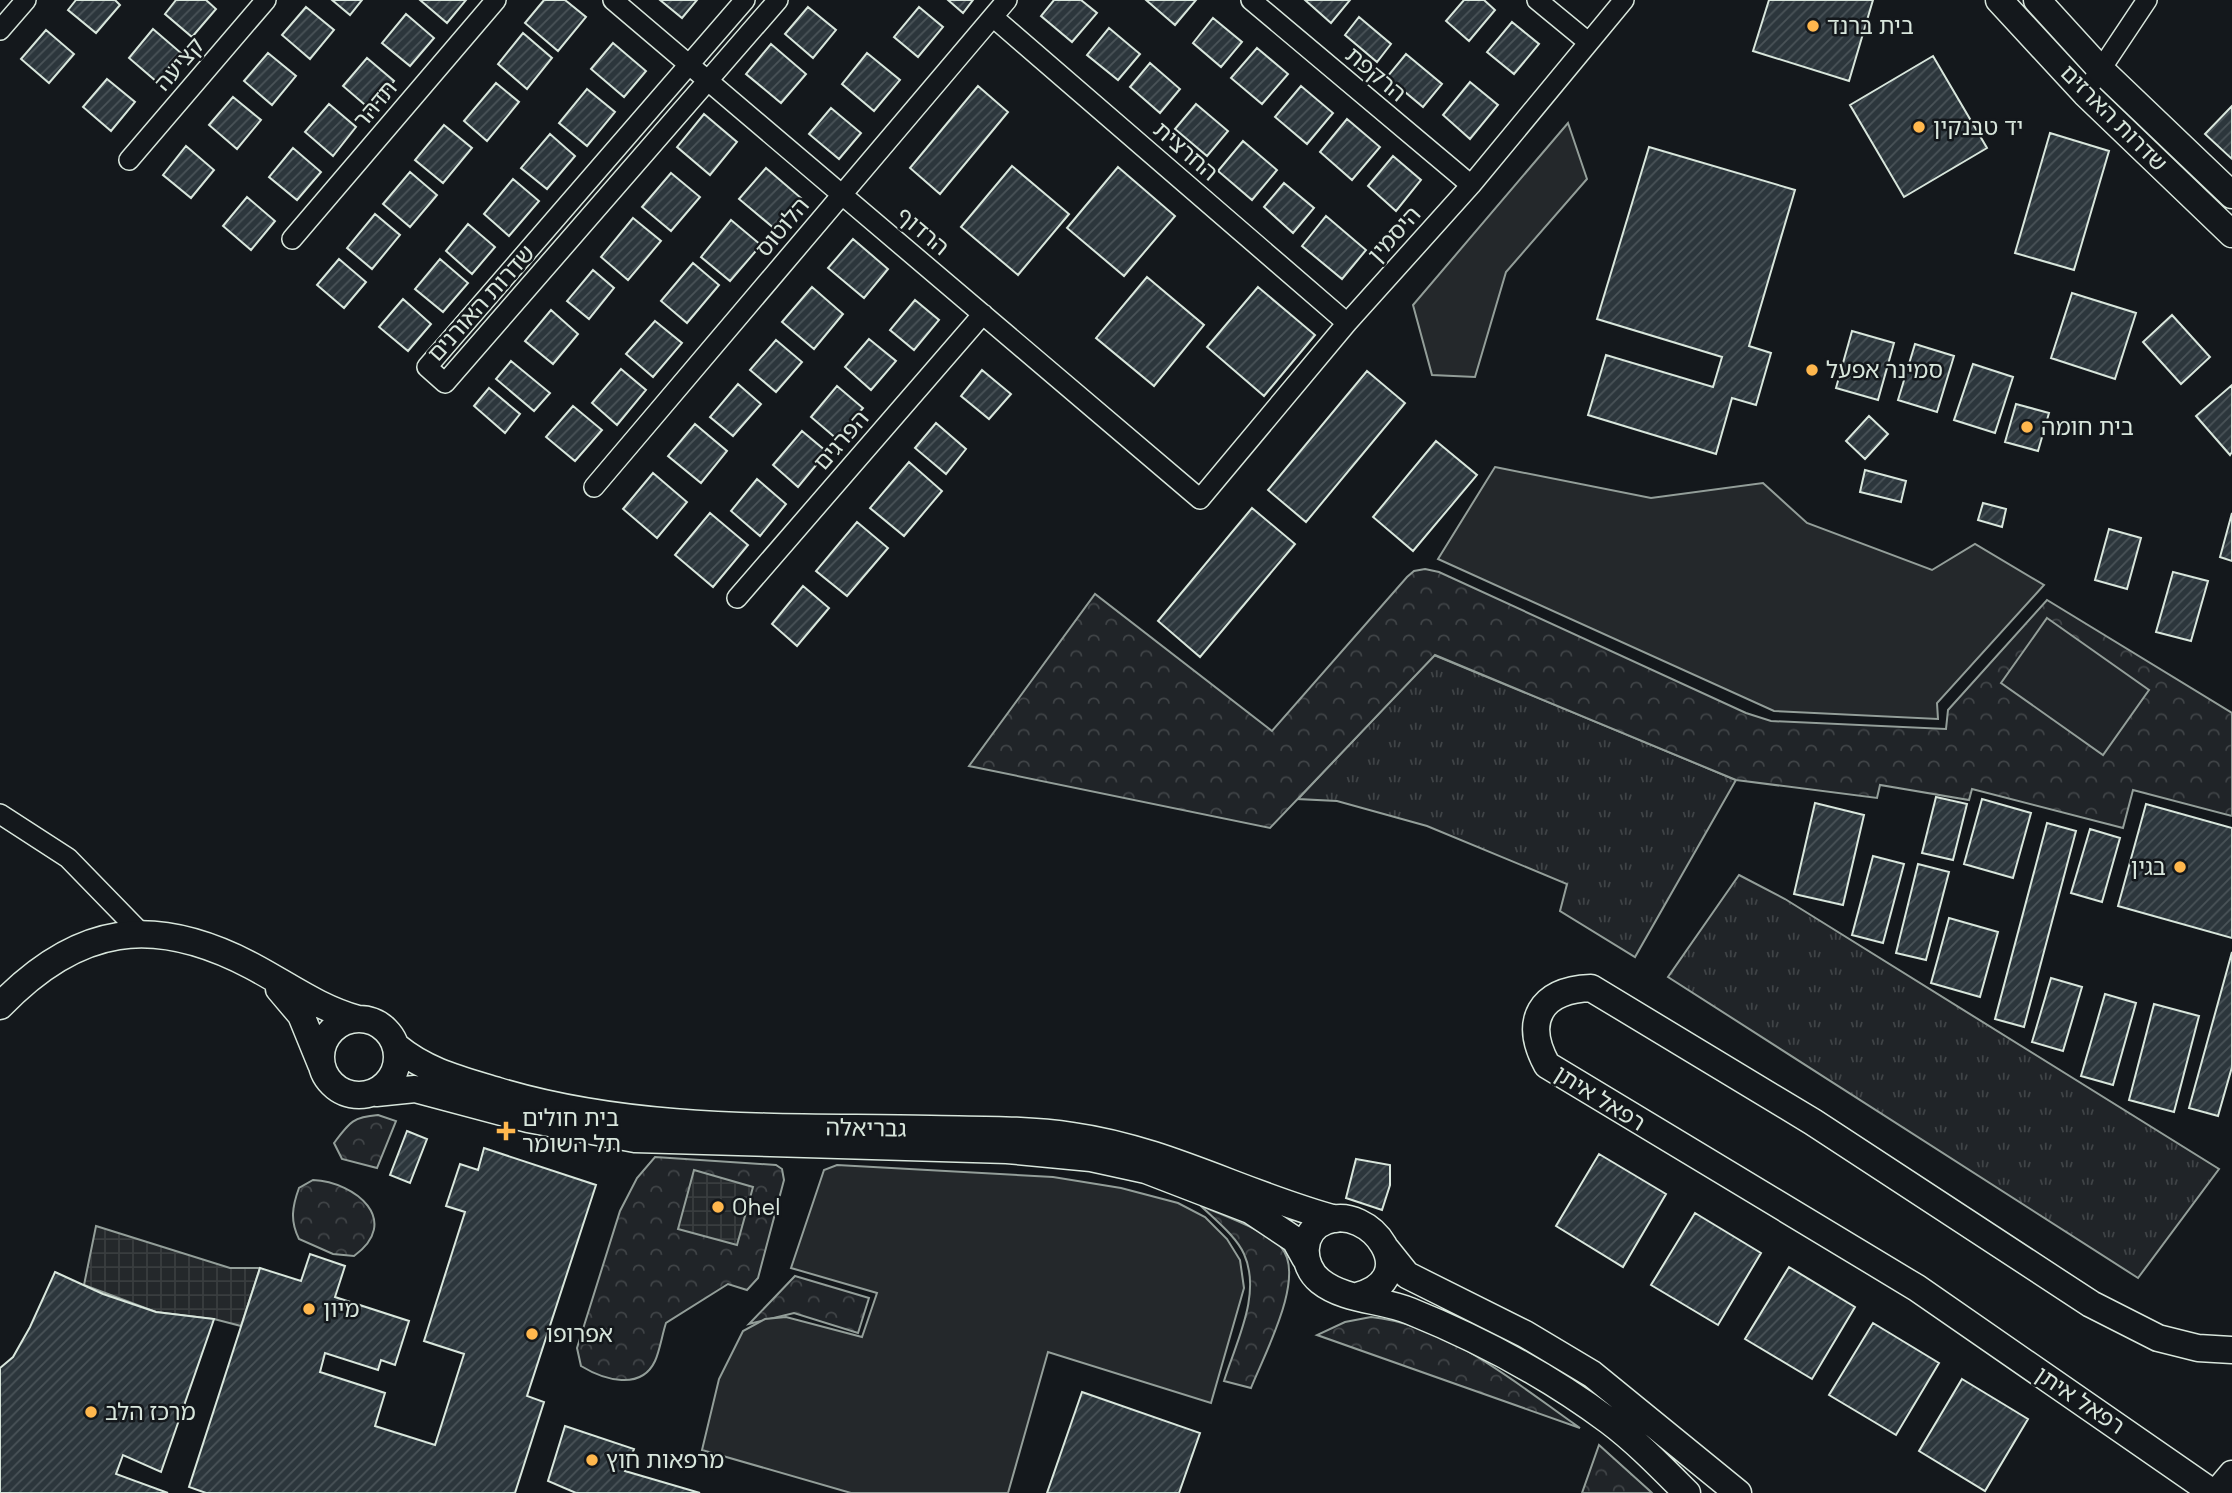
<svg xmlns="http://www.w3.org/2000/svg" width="2232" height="1493" viewBox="0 0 2232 1493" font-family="'Space Grotesk','Noto Sans Hebrew',sans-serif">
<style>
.grass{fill:url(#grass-tufts);stroke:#939e99;stroke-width:2}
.park{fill:url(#park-crowns);stroke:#939e99;stroke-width:2}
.pitch{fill:#202428;stroke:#939e99;stroke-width:2}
.parking{fill:#24282b;stroke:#939e99;stroke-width:2}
.plaza{fill:url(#plaza-grid);stroke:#939e99;stroke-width:2}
.building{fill:url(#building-hatch);stroke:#d8e6dc;stroke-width:2}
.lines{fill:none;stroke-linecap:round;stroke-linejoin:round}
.street-casing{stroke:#d8e6dc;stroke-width:22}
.secondary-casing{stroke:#d8e6dc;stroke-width:29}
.street{stroke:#14181c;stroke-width:19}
.secondary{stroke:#14181c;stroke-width:26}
.poi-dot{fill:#ffb74d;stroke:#14181c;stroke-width:2.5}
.labels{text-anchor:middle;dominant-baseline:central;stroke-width:5;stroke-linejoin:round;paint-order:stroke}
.poi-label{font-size:23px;fill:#d8e6dc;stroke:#14181c;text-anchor:start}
.street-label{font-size:23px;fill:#d8e6dc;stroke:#14181c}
</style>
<defs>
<pattern id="grass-tufts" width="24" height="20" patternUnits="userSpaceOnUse" patternTransform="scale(1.75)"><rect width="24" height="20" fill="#202428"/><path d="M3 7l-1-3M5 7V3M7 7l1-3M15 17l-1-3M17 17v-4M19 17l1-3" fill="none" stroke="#404447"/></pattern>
<pattern id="park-crowns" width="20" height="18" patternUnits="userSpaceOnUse" patternTransform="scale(1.75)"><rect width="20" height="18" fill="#202428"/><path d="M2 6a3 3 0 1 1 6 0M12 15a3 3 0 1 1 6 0" fill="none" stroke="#404447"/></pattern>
<pattern id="plaza-grid" width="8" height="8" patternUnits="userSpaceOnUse" patternTransform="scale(1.75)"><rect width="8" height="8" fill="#24282b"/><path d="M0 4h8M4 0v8" fill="none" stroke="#393d3f"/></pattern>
<pattern id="building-hatch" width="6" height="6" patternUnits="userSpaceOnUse" patternTransform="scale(1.75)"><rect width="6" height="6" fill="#2c363c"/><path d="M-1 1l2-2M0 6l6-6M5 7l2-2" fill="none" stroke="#4a5358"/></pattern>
</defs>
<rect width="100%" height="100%" fill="#14181c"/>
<path class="grass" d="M1434,655L1736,780L1635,957L1560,911L1567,884L1427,826L1337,801L1298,799Z
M1739,875L1785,899L2219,1169L2138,1278L1668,977Z"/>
<path class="park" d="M1425,569L1439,572L1746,713L1771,721L1946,729L1948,710L2047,600L2232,713V816L2133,790L2123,828L1972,789L1969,800L1880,785L1877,798L1736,780L1435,655L1270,828L969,766L1095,594L1272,731L1407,577L1414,571Z
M378,1115L396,1121L377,1168L342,1159L334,1143C349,1123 352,1117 378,1115Z
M655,1157L776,1165L782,1169L784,1180L758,1278L747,1290L728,1284L666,1323C662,1335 660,1350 655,1361C641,1391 604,1380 581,1366L577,1348L620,1211L637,1178Z
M313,1180C356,1182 402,1221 354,1256L333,1254L299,1239C290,1221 292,1207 299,1188Z
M1200,1205C1221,1215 1266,1230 1281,1247C1307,1276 1264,1355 1251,1388L1224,1381C1236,1342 1262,1294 1244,1254C1236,1236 1214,1219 1200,1205Z
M795,1276L869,1298L858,1333L794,1313L749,1324Z
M1371,1317C1449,1325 1518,1385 1580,1428L1317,1335L1345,1322Z
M1599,1445L1650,1491L1652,1493H1582Z"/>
<path class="pitch" d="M2047,618L2149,690L2103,755L2001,683Z"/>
<path class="parking" d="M1568,123L1587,179L1506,272L1475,377L1432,375L1413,305Z
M1495,467L1651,498L1763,483L1807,523L1932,570L1975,544L2044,585L1937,703L1938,719L1774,711L1438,559Z
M837,1165L1053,1177L1121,1188L1178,1203L1205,1217L1227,1239L1240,1260L1244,1288L1211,1403L1048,1352L1008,1493H851L702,1450L719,1379L743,1331L765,1319L786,1317L862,1337L877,1293L791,1268L824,1170Z"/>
<path class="plaza" d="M694,1170L753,1187L737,1245L678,1229Z
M96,1226L230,1268H260L241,1326L214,1319L156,1312L84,1285Z"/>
<path class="building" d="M76,0H115L120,5L96,33L68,10Z
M176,0H206L216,9L192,37L165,14Z
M332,0H362L350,15Z
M420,0H466L447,23Z
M544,0H565L586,17L558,51L525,23Z
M660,0H697L682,18Z
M948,0H973L963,13Z
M1054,0H1081L1097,13L1072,42L1041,16Z
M1146,0H1196L1175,25Z
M1305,0H1350L1331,23Z
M1464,0H1484L1495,10L1469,41L1446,21Z
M1769,0H1873L1849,81L1753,51Z
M306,7L334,30L310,59L282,35Z
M808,7L836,30L813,58L785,34Z
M919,7L943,27L918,57L894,37Z
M406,14L434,38L410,66L382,43Z
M1359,17L1391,44L1377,62L1345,35Z
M1213,18L1242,42L1221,67L1193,43Z
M1512,22L1539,44L1514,74L1487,52Z
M1109,28L1140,54L1118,80L1087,55Z
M153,29L181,53L157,82L129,58Z
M46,30L74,54L49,83L21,59Z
M523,33L552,58L527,89L498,64Z
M613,43L646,71L624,97L591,69Z
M771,44L806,74L781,103L746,74Z
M1257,48L1288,74L1262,104L1231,78Z
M268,53L296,76L272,105L244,81Z
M867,53L900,80L874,111L842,84Z
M1406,54L1442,84L1423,107L1387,77Z
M1933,56L1987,148L1904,197L1850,105Z
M367,58L394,81L371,110L343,86Z
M1150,63L1180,89L1160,113L1130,87Z
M107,79L135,102L111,131L83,107Z
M1470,82L1498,105L1470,139L1443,115Z
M496,83L519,102L487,141L464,121Z
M978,86L1008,112L940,194L910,168Z
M1301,86L1333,113L1307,144L1275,117Z
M587,89L615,112L587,146L559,123Z
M233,97L261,120L237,149L209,125Z
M329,104L356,127L333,156L305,132Z
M1196,104L1228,131L1207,156L1175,129Z
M2232,106V159L2205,134Z
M831,108L861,133L839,159L809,134Z
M704,114L737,142L710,175L677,147Z
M1347,119L1380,147L1352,180L1320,152Z
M444,125L472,148L443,183L415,160Z
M2050,133L2109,151L2074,270L2015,253Z
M550,134L575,156L547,189L521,168Z
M1243,141L1277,170L1252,200L1218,171Z
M186,146L214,170L191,198L163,175Z
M1649,147L1795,190L1749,346L1771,353L1756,405L1732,398L1716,454L1588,415L1606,355L1713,387L1722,357L1597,319Z
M293,148L321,172L297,200L269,177Z
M1393,156L1421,180L1396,211L1368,186Z
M1012,166L1069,214L1018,275L961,227Z
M1118,167L1175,216L1124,276L1067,228Z
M766,168L801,198L775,229L739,199Z
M410,172L437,195L410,227L383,204Z
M671,173L700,197L671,231L642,207Z
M513,179L539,201L509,236L484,214Z
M1284,183L1314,208L1293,233L1264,207Z
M247,197L275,221L251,250L223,226Z
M375,214L400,235L372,269L347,248Z
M1326,216L1366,250L1342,279L1302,246Z
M633,218L661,241L628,280L601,257Z
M731,220L761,245L730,281L701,257Z
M468,224L495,247L472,274L446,251Z
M853,239L888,269L864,298L828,268Z
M339,259L366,282L344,308L317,285Z
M440,259L468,283L443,312L415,289Z
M693,263L719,285L687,323L661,301Z
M593,270L614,288L589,319L567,301Z
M1147,277L1204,325L1154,386L1096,338Z
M812,287L843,314L814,349L782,322Z
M1258,287L1315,335L1264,396L1207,347Z
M2072,293L2136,313L2115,379L2051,358Z
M403,299L431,324L408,351L379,327Z
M915,300L939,320L914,350L890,330Z
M551,310L578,334L553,364L525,341Z
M2172,315L2210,357L2181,384L2143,342Z
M655,321L682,343L653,377L626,354Z
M1852,331L1894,343L1878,400L1836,388Z
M869,339L896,361L871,390L845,367Z
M776,340L802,362L776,392L750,370Z
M1915,344L1954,356L1937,412L1898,400Z
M511,361L550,393L534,411L496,379Z
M1973,364L2013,377L1995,433L1954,420Z
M621,369L646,390L617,425L592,403Z
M982,370L1011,394L989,419L961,396Z
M1367,371L1405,403L1306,522L1268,490Z
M738,384L761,404L733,436L710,417Z
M2232,385V452L2230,455L2196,416Z
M837,386L863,408L837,439L811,417Z
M489,388L520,414L505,433L474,406Z
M2016,404L2049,413L2038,451L2005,442Z
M573,406L602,430L575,461L546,437Z
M1869,416L1888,434L1865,459L1846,441Z
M936,423L966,449L946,474L915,448Z
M695,424L727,451L701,483L668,456Z
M802,431L827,452L798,487L773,465Z
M1436,441L1477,475L1413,551L1373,517Z
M909,462L942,491L904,536L870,508Z
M1865,470L1906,481L1901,502L1860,492Z
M653,473L687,502L657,538L623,509Z
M757,479L786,504L760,536L731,511Z
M1983,503L2006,509L2002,527L1978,520Z
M1252,508L1295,544L1200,657L1158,621Z
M710,513L748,545L713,587L675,555Z
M2232,513V561L2220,557Z
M857,522L888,548L847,596L816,571Z
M2109,529L2141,538L2127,589L2095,580Z
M2173,572L2208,581L2191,641L2156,632Z
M803,586L829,608L797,646L772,624Z
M1936,797L1967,804L1953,860L1922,853Z
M1982,799L2031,813L2013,878L1964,864Z
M1815,803L1864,815L1843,905L1794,894Z
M2146,804L2232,828V938L2118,906Z
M2047,823L2076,831L2024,1027L1995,1019Z
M2090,829L2120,838L2102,902L2071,893Z
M1873,856L1904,864L1883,943L1852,935Z
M1918,864L1949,872L1926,960L1896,953Z
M1949,918L1998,932L1980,997L1931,983Z
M2232,952V1067L2218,1116L2189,1108Z
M2051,978L2082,987L2063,1051L2032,1042Z
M2105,994L2136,1003L2113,1085L2081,1076Z
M2154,1004L2199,1016L2174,1112L2129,1100Z
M407,1131L427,1139L410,1183L390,1175Z
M484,1148L596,1185L527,1396L544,1402L515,1493H206L189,1487L260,1268L301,1281L310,1254L345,1266L335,1297L409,1321L395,1365L381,1360L378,1370L325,1353L320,1372L385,1393L375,1426L435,1445L464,1354L424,1341L465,1212L446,1206L460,1164L478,1170Z
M1599,1154L1666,1194L1623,1267L1556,1226Z
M1356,1159L1390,1165V1185L1382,1210L1346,1198Z
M1695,1213L1761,1253L1718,1325L1651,1285Z
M1789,1267L1855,1307L1812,1379L1745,1339Z
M55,1272L103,1294L156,1312L214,1319L161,1472L123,1455L116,1474L168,1493H0V1368L13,1357L30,1327Z
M1873,1323L1939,1363L1896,1435L1829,1395Z
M1962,1379L2028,1419L1985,1491L1919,1451Z
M1082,1392L1200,1433L1179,1493H1047Z
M565,1426L634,1449L625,1471L700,1493H576L548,1481Z"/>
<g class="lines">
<g class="street-casing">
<path id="street" d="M613,0L1200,499L1347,323L1471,185L1624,0
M745,0L427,367L445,383L778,0
M1251,0L1471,185
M1537,0L1588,42
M993,17L1347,323
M0,30L26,0
M2085,93L2147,0
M129,160L266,0
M292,239L496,0
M594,487L1007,0
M737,598L983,314
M0,814L68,858L142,934"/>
</g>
<g class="secondary-casing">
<path id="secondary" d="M1999,0L2085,93L2232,234
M2037,0L2101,70L2232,195
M279,989L301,1015L321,1064
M0,1006C78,925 153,914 252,966C288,985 318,1008 358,1019
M321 1057a38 38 0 1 1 76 0a38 38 0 1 1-76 0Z
M397,1047C427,1072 462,1080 498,1091C638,1133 785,1126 930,1129C978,1130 1026,1129 1073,1136C1166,1149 1246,1195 1336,1219
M376,1093L415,1089L528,1119L635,1139L1007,1150L1091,1158L1146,1170L1250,1210L1295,1240L1305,1258
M1387,1250L1407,1275L1525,1334L1592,1374L1738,1493
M1357,1296C1425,1278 1370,1203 1326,1221C1299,1231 1301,1266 1320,1281C1345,1301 1382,1299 1410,1311C1479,1339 1550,1377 1609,1421C1637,1442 1662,1468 1687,1493
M2213,1493L1917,1288L1547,1065C1523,1021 1540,990 1591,988L1813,1122L2091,1304L2158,1338L2198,1348L2232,1350
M2216,1493L2232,1474"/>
</g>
<use href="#street" class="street"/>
<use href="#secondary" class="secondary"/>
</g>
<g class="poi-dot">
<circle cx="1813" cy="26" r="7"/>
<circle cx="1919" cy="127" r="7"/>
<circle cx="1812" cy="370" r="7"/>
<circle cx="2027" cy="427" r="7"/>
<circle cx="2180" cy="867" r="7"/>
<path d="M502.5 1120.5h7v7h7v7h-7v7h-7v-7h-7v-7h7z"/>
<circle cx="718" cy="1207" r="7"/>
<circle cx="309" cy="1309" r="7"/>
<circle cx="532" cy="1334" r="7"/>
<circle cx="91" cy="1412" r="7"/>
<circle cx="592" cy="1460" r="7"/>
</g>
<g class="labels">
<g class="poi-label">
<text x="1827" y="26">בית ברנד</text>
<text x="1933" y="127">יד טבנקין</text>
<text x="1826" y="370">סמינר אפעל</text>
<text x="2041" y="427">בית חומה</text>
<text x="2166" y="867" text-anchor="end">בגין</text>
<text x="522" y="1118">בית חולים<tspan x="522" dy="26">תל השומר</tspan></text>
<text x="732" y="1207">Ohel</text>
<text x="323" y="1309">מיון</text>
<text x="546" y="1334">אפרופו</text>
<text x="105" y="1412">מרכז הלב</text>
<text x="606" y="1460">מרפאות חוץ</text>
</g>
<g class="street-label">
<text transform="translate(179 64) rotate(-49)">קציעה</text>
<text transform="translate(1376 74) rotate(40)">הרקפת</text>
<text transform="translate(375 104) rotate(-50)">תדהר</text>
<text transform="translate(2114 118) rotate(45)">שדרות הארזים</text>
<text transform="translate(1186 151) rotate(41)">החרצית</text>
<text transform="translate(782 227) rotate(-50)">הלוטוס</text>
<text transform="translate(923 231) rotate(40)">הרדוף</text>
<text transform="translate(1394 234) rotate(-48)">היסמין</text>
<text transform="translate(481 303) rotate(-48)">שדרות האורנים</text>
<text transform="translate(841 440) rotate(-49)">הפרגים</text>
<text transform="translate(1600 1098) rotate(32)">רפאל איתן</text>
<text transform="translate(866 1128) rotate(1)">גבריאלה</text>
<text transform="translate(2080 1400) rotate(34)">רפאל איתן</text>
</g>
</g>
</svg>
